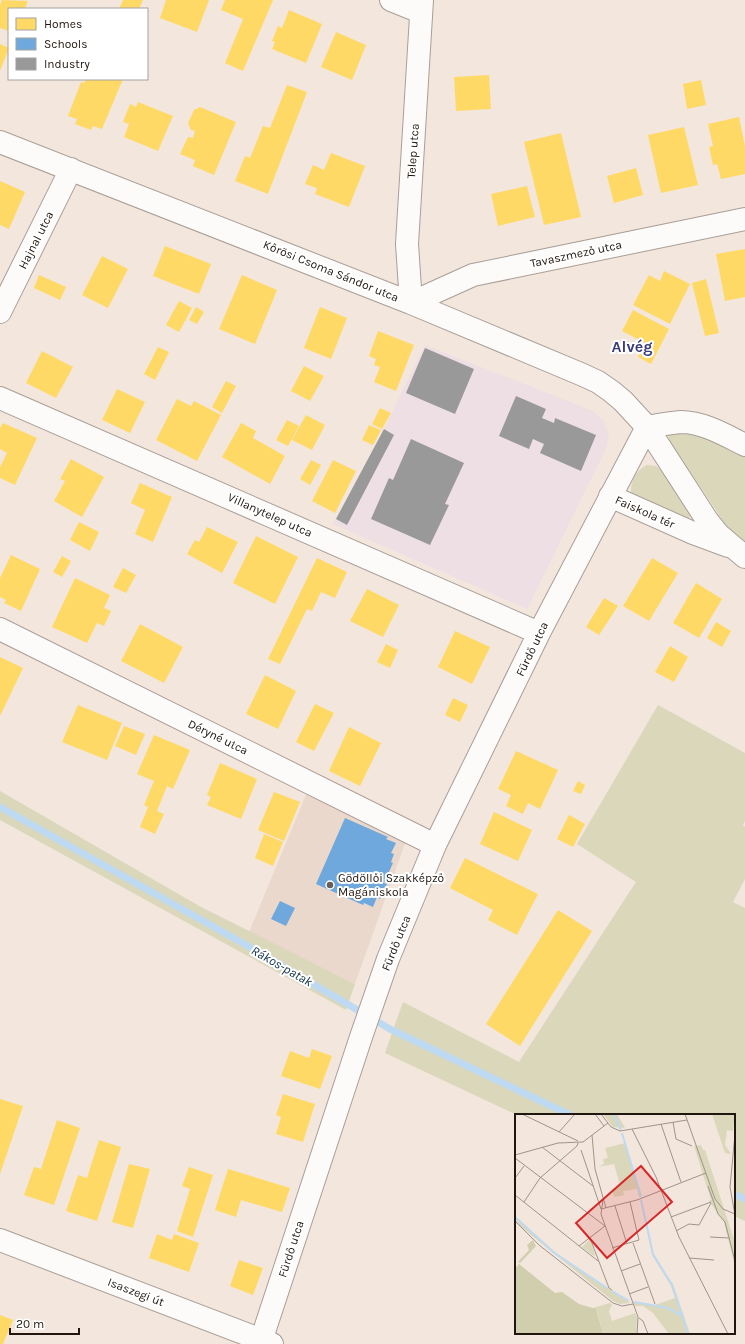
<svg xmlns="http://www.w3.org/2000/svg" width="745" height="1344" viewBox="0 0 745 1344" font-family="Karla,sans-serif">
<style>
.industrial{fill:#eedfe5}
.education{fill:#ead8cd}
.green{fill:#dad7bb}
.homes{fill:#ffd966}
.schools{fill:#6fa8dc}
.industry{fill:#999}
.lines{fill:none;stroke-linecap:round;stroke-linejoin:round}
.stream{stroke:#bedaf2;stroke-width:7}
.street-casing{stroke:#a99e97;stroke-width:24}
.secondary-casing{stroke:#a99e97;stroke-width:24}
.street{stroke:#fdfbfa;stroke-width:22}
.secondary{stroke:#fdfbfa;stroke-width:22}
.poi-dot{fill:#6a5f57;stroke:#fff;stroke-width:1.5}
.labels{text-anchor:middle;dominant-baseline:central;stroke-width:4;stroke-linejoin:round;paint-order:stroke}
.street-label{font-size:12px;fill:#20160f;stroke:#fff}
.poi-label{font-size:12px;fill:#20160f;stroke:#fff;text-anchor:start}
.water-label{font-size:13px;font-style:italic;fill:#0c2f48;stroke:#fff}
.district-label{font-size:16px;font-weight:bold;fill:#393c78;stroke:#fff}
.inset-river{fill:none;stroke:#bedaf2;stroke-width:2}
.inset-road{fill:none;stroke:#9f938b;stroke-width:1}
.view{fill:#d62828;fill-opacity:0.15;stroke:#d62828;stroke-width:2}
.inset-edge{fill:none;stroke:#20160f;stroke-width:2}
</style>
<rect width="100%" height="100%" fill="#f3e6dd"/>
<path class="industrial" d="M425,345L593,411L604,421L609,434L606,449L527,609L333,524L384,429Z"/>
<path class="education" d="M308,790L407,838L355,984L249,932Z"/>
<path class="green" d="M680,427L745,454V542L733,532L724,522L670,442L668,434Z
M647,465L656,466L662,471L690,513V517L689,518L635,496L631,492C631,479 636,471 647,465Z
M658,705L745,753V821L743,825L745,827V879L733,902L745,908V1221L734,1216V1115H517L385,1053L403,1002L519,1062L636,882L577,844Z
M0,791L201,907L355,984L346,1010L0,820Z"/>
<path class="homes" d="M2,0L28,1L25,9H9V31L0,28V5Z
M123,0H143L139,9H119Z
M166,0H209L197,32L160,18Z
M225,0H273L243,71L225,63L243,19L221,10Z
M289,10L322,24L306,63L272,49L275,42L272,41L278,26L282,28Z
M336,32L366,45L352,80L321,67Z
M0,44L9,48L0,71Z
M489,75L491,109L456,111L454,77Z
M86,79H123L102,129L93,126L91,130L75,124L77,119L68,116L81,82L84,83Z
M701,80L706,105L687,109L683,84Z
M287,85L307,92L268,194L235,181L245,156L250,158L263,126L270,128Z
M138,102L173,116L158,151L124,137L129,124L123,122L130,104L136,107Z
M200,107L236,122L214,175L193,166L195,160L180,154L188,137L193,138L195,131L191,130L188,123L194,110Z
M739,117L745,146V174L721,179L717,164L713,165L709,147L713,146L708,124Z
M684,127L698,185L661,193L648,135Z
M561,133L581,217L544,225L524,142Z
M331,153L365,166L349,207L315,194L317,188L305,184L313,165L324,170Z
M636,168L643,195L614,203L607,176Z
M0,181L25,192L9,229L0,225Z
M527,186L535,217L498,226L491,194Z
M165,246L211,264L199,294L153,276Z
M745,249V297L725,301L716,254Z
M102,256L128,269L108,308L82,295Z
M664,271L690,284L670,324L633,305L649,275L660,281Z
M39,275L66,287L60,300L34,288Z
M242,275L277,290L255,344L219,329Z
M706,279L719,333L705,336L692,283Z
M179,301L192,308L179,332L166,325Z
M196,307L204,312L197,324L189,320Z
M320,307L347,318L331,359L304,348Z
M633,310L669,329L651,364L638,357L645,343L622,331Z
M378,331L414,345L396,391L374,382L380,367L374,365L376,359L369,356Z
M158,347L169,352L155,380L144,374Z
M42,351L73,367L56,398L26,383Z
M304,366L324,376L310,401L291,391Z
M226,381L236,386L222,413L212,407Z
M117,389L145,402L130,433L102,420Z
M177,399L191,406L194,401L221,415L197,461L156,440Z
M380,408L391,413L382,429L372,424Z
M306,415L325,425L312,450L292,440Z
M287,420L299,426L288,446L276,440Z
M3,423L37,438L15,485L0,478V467L7,453L0,449V428Z
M241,423L256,431L253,438L285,456L270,484L222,457Z
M369,425L381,430L373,445L362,440Z
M71,459L104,477L82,517L54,501L65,481L60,479Z
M311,460L321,465L310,485L300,479Z
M333,460L356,471L335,513L312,501Z
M140,483L172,497L153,542L135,534L145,510L131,503Z
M79,522L99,532L90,551L70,540Z
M207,527L238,542L222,573L187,554L195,540L199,542Z
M256,536L298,557L275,604L233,583Z
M11,555L40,569L21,611L4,603L6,600L0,597V578Z
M62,556L71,561L62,577L53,572Z
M317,558L347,572L335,598L321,592L312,611L307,609L280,664L268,659Z
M652,558L678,573L649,621L623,606Z
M123,568L136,575L126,593L113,587Z
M75,578L110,595L104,608L111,611L104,626L97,623L87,643L52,627Z
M696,583L722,599L699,638L673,623Z
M367,589L399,605L383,637L350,621Z
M604,598L618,606L599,635L586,627Z
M716,622L731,631L722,647L707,638Z
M140,624L183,647L164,683L121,661Z
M455,631L490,647L472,684L438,667Z
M386,644L398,650L390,668L377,662Z
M670,646L688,657L674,682L655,672Z
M0,657L23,668L0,716Z
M265,675L296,691L278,729L246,714Z
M453,698L468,705L460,722L445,715Z
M315,704L334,713L314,751L296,742Z
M78,705L122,723L107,760L62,742Z
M124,726L145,734L136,755L115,746Z
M349,727L381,743L360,786L329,771Z
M154,735L190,750L173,789L167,786L157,811L164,814L155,834L140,827L148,807L144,805L154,781L137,774Z
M516,751L558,770L540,809L528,803L523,814L506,806L511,795L498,789Z
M220,763L257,779L241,819L207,805L211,797L207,795Z
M578,781L585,785L581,794L573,791Z
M274,792L300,802L284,841L258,830Z
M494,812L532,830L518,861L480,844Z
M569,815L585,824L573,847L557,839Z
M264,834L283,842L273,866L255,858Z
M465,858L538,894L517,935L488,920L493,910L450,888Z
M558,910L592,931L520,1046L486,1024Z
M312,1049L332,1056L320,1089L281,1076L290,1051L309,1058Z
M283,1094L315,1104L303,1142L276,1134L281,1117L276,1115Z
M0,1099L23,1106L0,1174Z
M57,1120L80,1128L54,1205L24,1195L34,1167L41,1169Z
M99,1140L121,1147L97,1221L66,1211L78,1175L87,1178Z
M129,1164L150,1169L133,1228L112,1222Z
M189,1167L213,1175L193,1237L177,1231L190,1189L182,1186Z
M228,1169L290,1188L282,1212L241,1200L236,1217L215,1210Z
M157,1234L172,1240L174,1234L199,1243L189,1272L149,1258Z
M239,1260L263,1268L253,1295L230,1286Z
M0,1315L13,1320L3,1344H0Z"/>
<path class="schools" d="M345,818L388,837L386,839L396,843L391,853L394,854L391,862L393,863L384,883L387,884L380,899L377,897L373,907L364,903L363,905L316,884Z
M280,901L295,908L286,926L271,919Z"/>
<path class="industry" d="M425,348L474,369L455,414L406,393Z
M516,396L546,409L542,418L554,423L555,418L596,435L581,471L540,453L544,444L533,439L529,449L499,436Z
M384,429L394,435L347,525L336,519Z
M411,439L464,463L445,504L449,505L430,545L371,519L389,478L393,480Z"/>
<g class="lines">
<path class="stream" d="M0,807L246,945L390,1029L570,1115
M734,1194L745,1199"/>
<g class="street-casing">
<path id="street" d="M391,0L421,12
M422,0L407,244L411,303L473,275L745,219
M0,142L411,303L583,375L598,382L611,391L623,401L647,427L707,520L719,535L745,557
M0,312L71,169
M0,398L539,633
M647,427C658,425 669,423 681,422C703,422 725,435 745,445
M610,496L693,533L728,546
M0,629L435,845
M260,1344L361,1037L388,959L435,845L539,633L647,427"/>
</g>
<g class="secondary-casing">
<path id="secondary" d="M0,1240L272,1344"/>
</g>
<use href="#street" class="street"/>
<use href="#secondary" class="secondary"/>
</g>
<circle class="poi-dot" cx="330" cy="885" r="4"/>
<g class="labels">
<g class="street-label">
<text transform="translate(413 151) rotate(-86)">Telep utca</text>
<text transform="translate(36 240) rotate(-63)">Hajnal utca</text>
<text transform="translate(576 254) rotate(-12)">Tavaszmező utca</text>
<text transform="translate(331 271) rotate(22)">Kőrösi Csoma Sándor utca</text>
<text transform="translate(645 512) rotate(24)">Faiskola tér</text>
<text transform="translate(270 515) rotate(24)">Villanytelep utca</text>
<text transform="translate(532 649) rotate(-64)">Fürdő utca</text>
<text transform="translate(218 737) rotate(26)">Déryné utca</text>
<text transform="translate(396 943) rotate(-68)">Fürdő utca</text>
<text transform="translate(291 1249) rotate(-72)">Fürdő utca</text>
<text transform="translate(136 1292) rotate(21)">Isaszegi út</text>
</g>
<g class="poi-label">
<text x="338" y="878">Gödöllői Szakképző<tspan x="338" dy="14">Magániskola</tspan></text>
</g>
<g class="water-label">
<text transform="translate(282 966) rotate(30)">Rákos-patak</text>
</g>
<g class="district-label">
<text x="632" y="346">Alvég</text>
</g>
</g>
<g transform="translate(515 1114)">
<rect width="220" height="220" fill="#f3e6dd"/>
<path d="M88,0H102L110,14L98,13ZM197,0H220L218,17L212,16L210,31L216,40L210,39ZM110,29L127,82L124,83L122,75L108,77L109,81L99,83L97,75L105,71L99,50L83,53L89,50L88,45L93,44L90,34ZM186,31L188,36H190L220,129V153L209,108L194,87L196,86L179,32ZM126,85L138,140L158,170L175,220H154L138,199L128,192H120L118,187L140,191L160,184L156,172L137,141ZM0,102L41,139L115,189L105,190L98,187L0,108ZM75,125L80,141L79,142L67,133ZM95,189L97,191L94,197L97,207L120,199L122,204L121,220H88L82,197L78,194Z" fill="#dad7bb"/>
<path d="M18,126L21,132L5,149L3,148L14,136L12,131ZM4,150L40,179L47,178L64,190L81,195L88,220H0V155Z" fill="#d0cead"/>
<path class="inset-river" d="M98,0L106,16M107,19L126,83M126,86L138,140L157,171L173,220M0,103L38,138L92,174M97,177L114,187M119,188L153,194L168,202"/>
<path class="inset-road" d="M7,0L63,27M80,0L89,12M86,0L96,13L105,17L172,6M170,0L200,85L208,95L220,100M158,8L161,25L177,32M146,10L166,68M117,15L141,63L164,123L213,220M44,18L60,0M220,20L215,73L220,101M77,21L80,55L91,94M27,33L78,72M66,36L86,95M0,41L43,29L68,28L93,9M0,44L90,112L64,132M0,64L9,52M193,72L203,100L210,108L220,147M0,81L83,147M88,86L86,100L123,203L122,220M9,88L25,64L62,32L63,29M100,92L112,130M86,95L122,86L191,59M156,103L196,88M0,107L24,131L98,189L107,192L118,190M161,117L174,110L184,111L196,89M195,123L214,124M75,124L94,174L97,176M118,129L140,190M97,134L124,126L115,88M174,144L199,146M106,157L125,150M114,180L133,173M124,204L128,207L133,220"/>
<path class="view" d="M126,52L157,88L92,144L61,109Z"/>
<rect width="220" height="220" class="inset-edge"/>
</g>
<rect x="8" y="8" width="140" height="72" fill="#ffffff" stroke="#a6a29f"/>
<rect x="16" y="18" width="20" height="12" fill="#ffd966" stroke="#a6a29f"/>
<text x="44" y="28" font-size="12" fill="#20160f">Homes</text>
<rect x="16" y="38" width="20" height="12" fill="#6fa8dc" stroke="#a6a29f"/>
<text x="44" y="48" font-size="12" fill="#20160f">Schools</text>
<rect x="16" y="58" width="20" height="12" fill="#999999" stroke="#a6a29f"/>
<text x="44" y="68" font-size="12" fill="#20160f">Industry</text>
<path d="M10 1328v6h69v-6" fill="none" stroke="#20160f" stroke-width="2"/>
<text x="16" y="1328" font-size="12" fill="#20160f" stroke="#ffffff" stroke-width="3" paint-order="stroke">20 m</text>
</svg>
